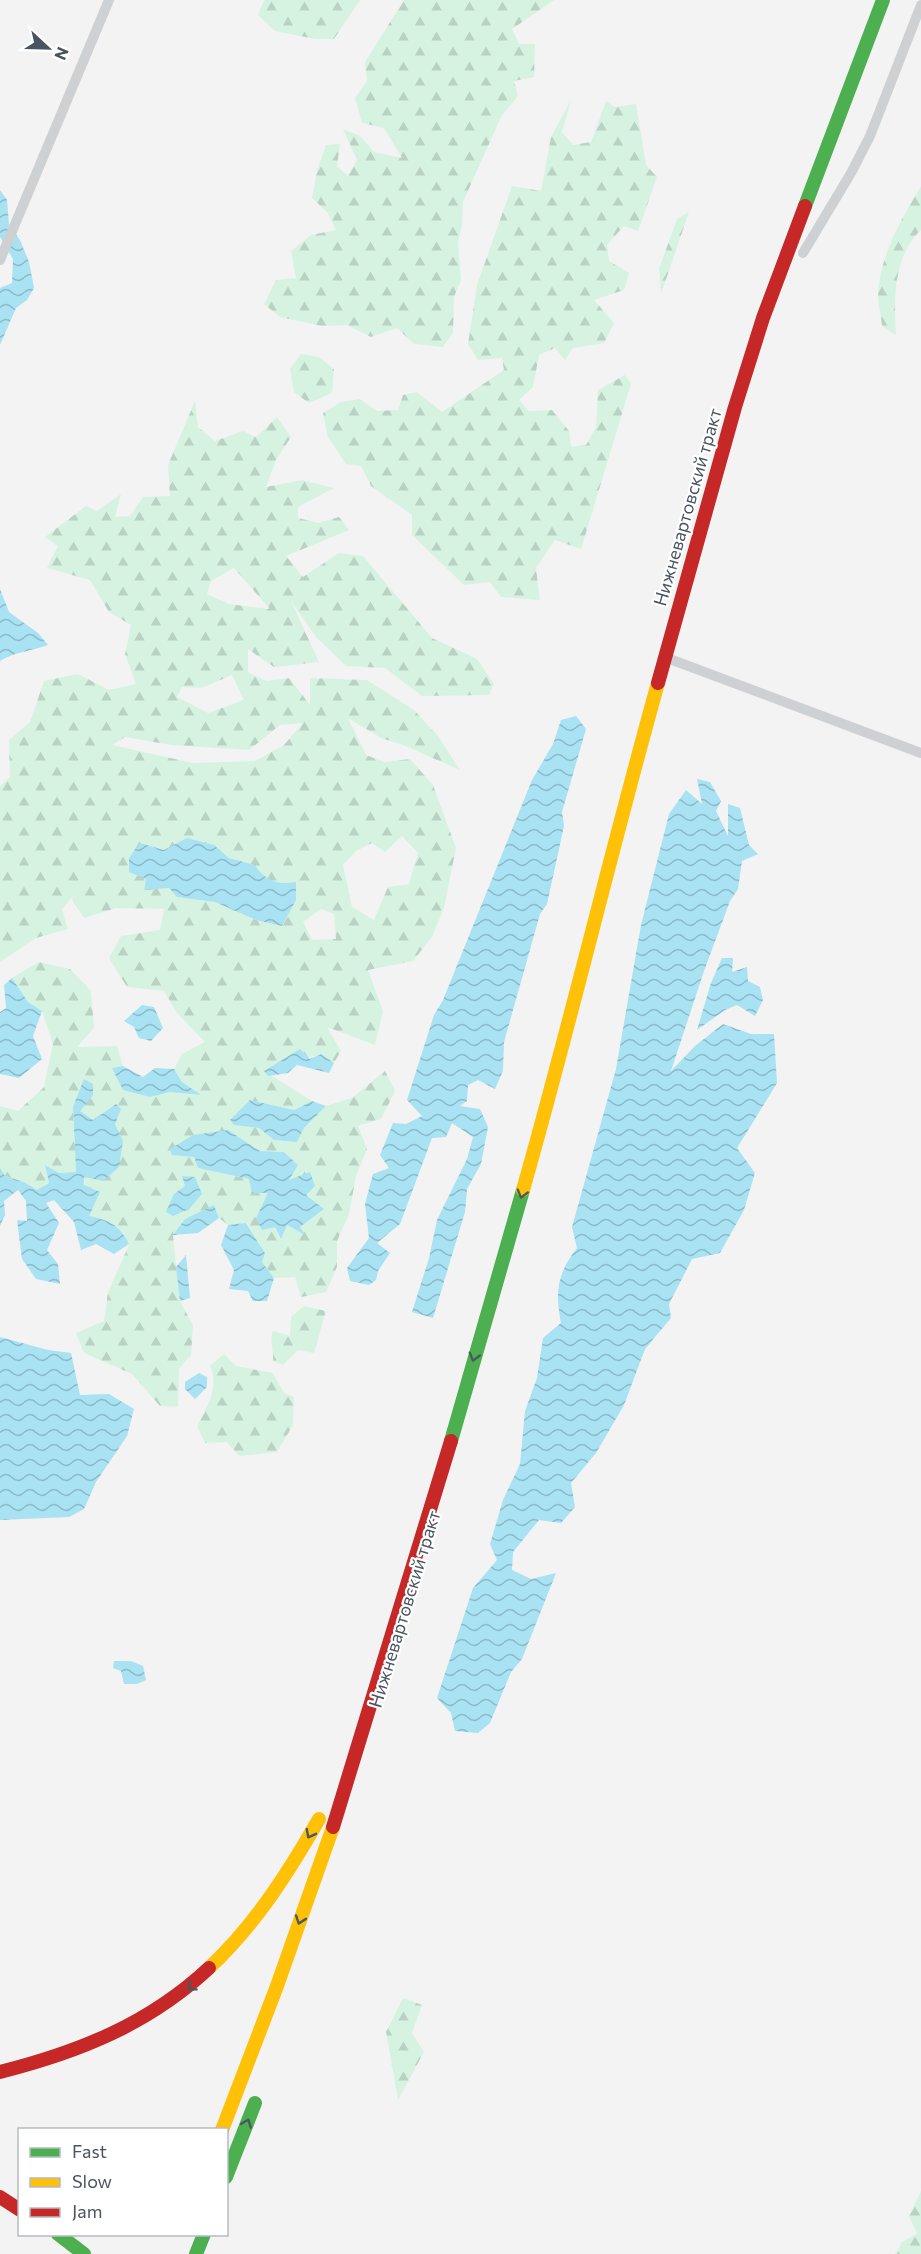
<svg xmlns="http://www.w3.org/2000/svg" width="921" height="2254" viewBox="0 0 921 2254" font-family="Commissioner,sans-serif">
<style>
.forest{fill:url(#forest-firs);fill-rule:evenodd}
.water{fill:url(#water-waves)}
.pier{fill:#f3f3f3}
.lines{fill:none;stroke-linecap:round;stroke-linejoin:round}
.lane{stroke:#ced1d4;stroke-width:10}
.fast{stroke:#4caf50;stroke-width:14}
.slow{stroke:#ffc107;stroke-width:14}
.jam{stroke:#c62828;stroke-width:14}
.oneway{stroke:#485960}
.labels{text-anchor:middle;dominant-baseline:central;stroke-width:4.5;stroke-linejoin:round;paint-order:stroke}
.street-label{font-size:18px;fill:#485461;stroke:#fff}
</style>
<defs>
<pattern id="forest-firs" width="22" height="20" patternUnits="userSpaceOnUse" patternTransform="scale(1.5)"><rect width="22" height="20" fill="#d6f3e2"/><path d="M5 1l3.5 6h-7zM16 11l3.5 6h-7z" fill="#b9d2c4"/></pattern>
<pattern id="water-waves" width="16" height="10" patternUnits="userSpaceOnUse" patternTransform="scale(1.5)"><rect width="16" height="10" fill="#a8e2f3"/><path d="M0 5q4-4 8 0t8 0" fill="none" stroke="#8bbac8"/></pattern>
</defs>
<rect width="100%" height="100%" fill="#f3f3f3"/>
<path class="forest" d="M264,0H360L334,39H315L275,31L258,15Z
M404,0H554L512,29L519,44H535L534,77L514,81L518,96L502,115L463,202L462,226L458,242L461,280L454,297L453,333L443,347L414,344L397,328L371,337L347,325L322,326L280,317L264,304L276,280L296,278L291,251L311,235L336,230L328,213L312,198L317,171L326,145L340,144L337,166L348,176L357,160L343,129L360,136L374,152L402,158L384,128L362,123L355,98L367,81L365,62Z
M571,100L562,132L573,145L591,142L606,101L615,107L636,104L646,165L657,177L638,231L624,226L607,245L609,261L629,273L624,290L594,300L614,323L604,343L573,348L565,360L555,348L539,355L533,387L519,400L529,411L552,410L569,431L571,447L586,445L596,427L598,390L625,375L631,384L581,549L555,540L536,568L540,600L501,597L490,582L464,585L412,535V515L371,486L361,466L346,464L328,437L323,413L341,402L360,399L377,411L398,410L403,395L417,392L442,412L504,370L502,358L478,360L468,344L477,285L512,186L541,191L551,137Z
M921,186V230C893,256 894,299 896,335L882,326C881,315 878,304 878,293C880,255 902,218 921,186Z
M689,212L661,294L659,269L677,219Z
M301,354L319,357L334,369L332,393L309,403L294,392L290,369Z
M195,401L198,427L215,441L243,431L256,437L277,417L291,437L276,460L266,487L302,480L334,488L298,507V518L318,523L339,517L349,530L286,556L303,577L339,553L363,556L432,638L477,659L494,684L489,695L422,696L385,668L346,666L316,637L291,601L319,662L274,667L248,649V672L266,681L289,678L310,705V678L367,680L414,710L438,736L460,770L403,745L381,738L348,718L366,755L384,762L410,759L433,785L456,848L444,908L432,937L413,961L368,970L383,1011L375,1045L327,1027L341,1051L334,1063L321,1054L264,1071L312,1101L294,1110L250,1100L234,1125L259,1128L274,1140L297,1142L304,1128L326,1106L352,1098L385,1071L395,1091L381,1119L358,1126L367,1149L356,1176L349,1214L337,1241V1267L326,1292L301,1297L295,1277L274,1278L262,1262L265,1253L247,1223L228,1225L219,1218L214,1206L185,1219L173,1236L180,1301L193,1325L191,1355L179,1369L178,1407L160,1406L132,1374L84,1353L76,1333L104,1321L108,1292L129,1245L123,1232L89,1216L84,1177L122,1141L115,1124L116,1104L93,1120L73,1107L76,1172L59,1173L45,1166L49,1183L37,1190L24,1182L5,1176L0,1168V1106L18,1111L44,1087L53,1044L42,1011L28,1002L12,978L39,962L70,969L91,991L94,1028L77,1047L117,1046L123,1066L112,1069L150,1097L170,1092L200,1095L182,1082L174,1069L182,1054L205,1042L177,1013L164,991L127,987L109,958L121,936L160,930L164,909L116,908L84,918L71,898L62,910L68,929L36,938L0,962V786L10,777L9,740L30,722L44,681L78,674L109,690L136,684L125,654L131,625L109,612L90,580L47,568L58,546L45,537L86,506L97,511L121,494L115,517L130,516L143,497L170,496L168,465ZM234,568L269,608V609L229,604L207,594L211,581ZM232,675L244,700L208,713L177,697L182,687L202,688ZM303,723L284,745L255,761L193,763L112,745L125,737L171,745L249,750L280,725ZM402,836L418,853L409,884L388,887L374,920L352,907L343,865L356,851L372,843L385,852ZM213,845L229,858L255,865L263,877L281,884L256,920L215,902L177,897L169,888L144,890L146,879ZM321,909L334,914L336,939L312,940L303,922ZM228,1130L260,1151L284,1152L288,1181L324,1209L300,1227L304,1234L286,1225L280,1239L275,1227L268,1192L249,1179L198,1168L194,1157Z
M304,1306L326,1311L314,1353L298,1350L283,1365L273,1361C274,1350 269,1341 273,1331L290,1336L291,1317Z
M224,1354L236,1366L273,1373L284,1393L294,1397L293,1425L277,1452L239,1456L227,1442L205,1443L197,1426C207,1408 220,1386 210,1366Z
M403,1998L422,2005L412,2033L424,2052L398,2100L386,2032Z
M921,2191V2254H895L902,2242L917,2234L909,2216Z"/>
<path class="water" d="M0,190L7,200L9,224L20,240L29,262L34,288L27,300L16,308L0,345V288L12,283L13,259L0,237Z
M0,589L9,612L38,633L48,645C32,651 14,652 0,661Z
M576,716L586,729L562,812L564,826L547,904L540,914L504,1042L503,1071L495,1089L478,1080L468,1085L467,1101L460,1106L480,1109L488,1127L481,1164L467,1189L465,1212L433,1318L412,1312L429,1258L437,1220L467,1159L473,1137L452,1123L446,1137L432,1138L400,1224L377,1243L390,1253L378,1271L376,1280L369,1285L350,1281L347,1268L369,1238L365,1204L373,1174L389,1168L380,1155L393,1123L406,1124L422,1116L407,1100L434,1015L443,1000L532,780L553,744L561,720Z
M697,779L710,782L721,801L716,811L728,836V804L740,808L749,845L758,854L742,861L738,889L730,901L704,971L671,1071L695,1046L723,1024L751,1034H774L777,1083L737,1148L755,1173L744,1210L720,1253L692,1259L669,1304L671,1318L645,1349L624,1405L596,1453L571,1483L575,1507L561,1523L539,1520L513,1552L512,1570L531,1579L556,1573L522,1659L511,1672L490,1723L478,1733L455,1731L451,1713L437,1698L473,1588L497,1560L490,1544L503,1500L520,1464L525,1411L537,1378L543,1338L561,1323C555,1292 557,1274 577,1248L572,1227L616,1069L641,925L669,814L686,790L702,804Z
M187,838L214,845L229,858L255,865C265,881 277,885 296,882V900L282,926L256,920L215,902L177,897L169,888L144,890L146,879L129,872V858L140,843L164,850Z
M722,958H733L732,972L747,967L748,981L760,987L763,1000L755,1016L737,1005L725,1010L697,1030L711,983Z
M12,978L28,1002L42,1011L33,1036L42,1059L19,1078L0,1074V1012L6,1008L4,985Z
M142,1005L154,1007L163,1028L151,1041L139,1038L134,1027L124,1021Z
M300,1049L310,1059L321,1054L334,1063L329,1073L297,1065L288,1073L268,1076L264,1071Z
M123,1066L143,1077L155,1068L174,1069L182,1082L201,1095L170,1092L150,1097L123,1090L112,1068Z
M84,1079L93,1084V1095L80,1111L93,1120L116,1104L121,1109L115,1124L123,1141L119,1167L103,1181L84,1177V1185L100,1192L89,1216C109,1220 120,1225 129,1244L114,1254L96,1244L81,1250L74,1222L54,1200L46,1203L59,1223L47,1250L58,1264L60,1284L36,1279L22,1259L17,1220L27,1221L26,1201L18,1190L4,1201L5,1215L0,1226V1168L5,1176L24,1182L37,1190L49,1183L45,1165L59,1173L76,1172L73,1107Z
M250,1100L294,1110L312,1101L326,1106L304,1128L297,1142L274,1140L259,1128L234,1125L230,1120Z
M228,1130L260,1151L284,1152L298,1165L289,1180L310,1172L315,1186L306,1195L324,1209L300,1227L305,1235L287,1225L281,1239L275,1227L262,1230L256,1218L268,1193H252L249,1179L198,1168L194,1157L172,1155L170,1149L193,1135Z
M182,1176L195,1177L202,1194L189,1209L173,1216L166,1212L174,1194L185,1186Z
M214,1205L219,1218L198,1233L173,1235L185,1219Z
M246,1223L265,1253L262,1262L274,1278L267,1301H253L248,1291L229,1289L234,1270L221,1245L228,1225Z
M186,1255L190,1298L180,1301L176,1267Z
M0,1337L48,1350L71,1353L80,1395L109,1394L134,1409L127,1436L96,1482L84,1509L69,1517L0,1520Z
M199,1373L207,1377V1387L195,1399L185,1389V1382Z
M114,1661H131L143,1666L146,1680L137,1684H124L121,1671L113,1668Z"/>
<path class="pier" d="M905,0H921V53L894,28Z"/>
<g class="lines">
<path class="lane" d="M803,253L851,173L870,136L921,5
M0,260L109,0
M667,658L921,753"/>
<path class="fast" d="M805,206L883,0
M451,1441L523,1190
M226,2177L255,2103
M58,2234L84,2254
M196,2254L204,2234"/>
<path class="slow" d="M523,1190C571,1021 611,851 658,683
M209,1968C255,1925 288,1873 319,1819
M222,2130L277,1986L333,1827"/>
<path class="jam" d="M658,683L735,407L763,318L805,206
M333,1827L451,1441
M0,2072C79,2052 149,2024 209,1968
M0,2197L20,2210"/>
</g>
<defs><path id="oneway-chevron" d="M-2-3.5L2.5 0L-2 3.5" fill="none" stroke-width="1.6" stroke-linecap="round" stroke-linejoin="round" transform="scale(1.5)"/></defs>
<g class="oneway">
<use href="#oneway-chevron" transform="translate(522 1194) rotate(106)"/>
<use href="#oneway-chevron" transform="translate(474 1357) rotate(106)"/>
<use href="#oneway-chevron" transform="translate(310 1834) rotate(118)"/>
<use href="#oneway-chevron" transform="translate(300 1920) rotate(109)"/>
<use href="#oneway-chevron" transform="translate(191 1987) rotate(143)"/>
<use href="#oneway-chevron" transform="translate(247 2123) rotate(-69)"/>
</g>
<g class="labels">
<g class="street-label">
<text transform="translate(687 507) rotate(-74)">Нижневартовский тракт</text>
<text transform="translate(404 1609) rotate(-73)">Нижневартовский тракт</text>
</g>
</g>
<rect x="18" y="2128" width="210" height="108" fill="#ffffff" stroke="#b6bbc0" stroke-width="1.5"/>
<rect x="30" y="2148" width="30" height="9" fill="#4caf50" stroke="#b6bbc0" stroke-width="1.5"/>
<text x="72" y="2158" font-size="18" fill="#485461">Fast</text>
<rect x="30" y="2178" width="30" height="9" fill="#ffc107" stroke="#b6bbc0" stroke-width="1.5"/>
<text x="72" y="2188" font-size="18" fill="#485461">Slow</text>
<rect x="30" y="2208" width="30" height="9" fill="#c62828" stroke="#b6bbc0" stroke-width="1.5"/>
<text x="72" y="2218" font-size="18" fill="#485461">Jam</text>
<g transform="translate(48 48) rotate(112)" stroke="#ffffff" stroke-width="4.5" paint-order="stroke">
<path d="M0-4.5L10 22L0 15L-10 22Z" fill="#485461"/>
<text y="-9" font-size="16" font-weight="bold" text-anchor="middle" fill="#485461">N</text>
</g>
</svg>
